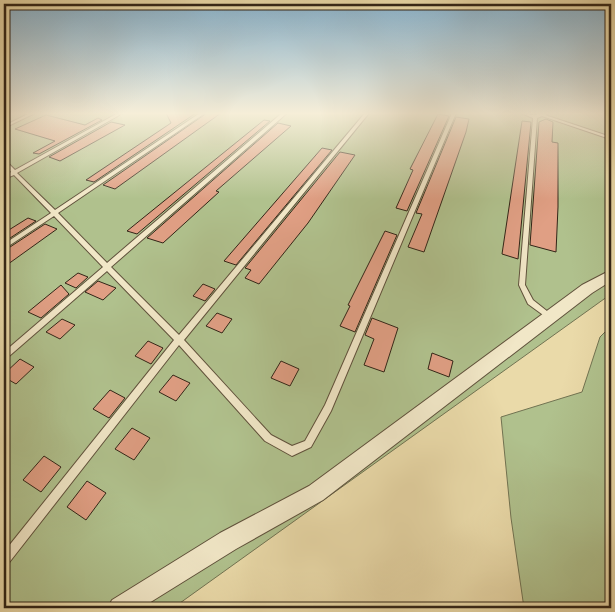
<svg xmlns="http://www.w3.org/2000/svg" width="615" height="612" viewBox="0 0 615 612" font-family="'Gentium Book Plus',serif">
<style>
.green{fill:#b0c18d;stroke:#717352}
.building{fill:#e09f84;stroke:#322517}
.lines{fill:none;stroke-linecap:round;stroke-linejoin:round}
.lane-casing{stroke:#60523c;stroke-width:2}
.street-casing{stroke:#60523c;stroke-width:2}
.lane{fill:#f1e7c7;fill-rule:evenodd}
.street{fill:#f1e7c7;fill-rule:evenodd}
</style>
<rect width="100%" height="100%" fill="#eadaa9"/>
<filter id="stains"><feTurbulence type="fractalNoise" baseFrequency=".004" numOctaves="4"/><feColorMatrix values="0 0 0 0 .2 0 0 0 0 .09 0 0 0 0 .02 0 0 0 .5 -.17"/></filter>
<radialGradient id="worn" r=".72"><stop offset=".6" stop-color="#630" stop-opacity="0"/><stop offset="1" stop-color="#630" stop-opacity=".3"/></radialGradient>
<path class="green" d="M4,113H611V294L173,608H4Z
M611,326V608H524L511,518L501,417L582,392L600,337Z"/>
<path class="building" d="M166,113H196L94,182L86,180L171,123Z
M207,113H221L115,189L103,185Z
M438,114L449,116L407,211L396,208L413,170L410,169Z
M46,115L85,125L98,118L102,120L39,154L33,153L55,141L15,129Z
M456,117L469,119L466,132L424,252L408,247L422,214L416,213Z
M546,119L553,122L552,142L558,143V207L556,252L530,245L539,122Z
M264,120L270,121L137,234L127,231Z
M522,121L531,122L518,259L502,254Z
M111,122L125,125L60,161L49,157Z
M278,123L291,126L216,191L219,192L163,243L147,238Z
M322,148L332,150L236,265L224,261Z
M340,152L355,155L308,223L259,284L245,278L251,270L245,268Z
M28,218L36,221L4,242V233Z
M45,224L57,229L4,267V251Z
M385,231L397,235L355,332L340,326L350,306L348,305Z
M78,273L88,277L76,288L65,283Z
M98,281L116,288L103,300L85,292Z
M203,284L215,289L205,301L193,296Z
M61,285L69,294L41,318L28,312Z
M217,313L232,319L222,333L206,326Z
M372,318L398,328L384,372L364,365L374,339L365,335Z
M62,319L75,325L60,339L46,332Z
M148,341L163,348L151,364L135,356Z
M432,353L453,361L449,377L428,369Z
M20,359L34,367L16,384L4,377V374Z
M281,361L299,369L290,386L271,378Z
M173,375L190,383L176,401L159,392Z
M110,390L125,398L109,418L93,409Z
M132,428L150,438L134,460L115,449Z
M44,456L61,467L41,492L23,480Z
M87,481L106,493L86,520L67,507Z"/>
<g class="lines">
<g class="lane-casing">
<path id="lane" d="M30,113H35L4,128V126Z
M118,113H123L17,173L55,210L200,113H205L58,213L107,263L282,113H287L111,267L179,335L365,113H369L184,340L271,435L292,446L305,441L325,405L452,113H456L331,411L311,447L292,456L265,441L179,345L8,564L4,565V552L174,340L107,271L7,358L4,359V352L103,267L54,216L4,249V244L51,213L14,175L4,179V176L11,172L4,164V161H6L15,170Z
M521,113C527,113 533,116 538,114L539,113H548L545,115L611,137V139H610L542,116L537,118L525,285L533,300L552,315L554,317L552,319L550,320L528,304L519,285L533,118Z"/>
</g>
<g class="street-casing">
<path id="street" d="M611,270V281L592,293L323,500L236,549L141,608H108L112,600L220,533L309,486L582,285Z"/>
</g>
<use href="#lane" class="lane"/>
<use href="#street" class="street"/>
</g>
<linearGradient id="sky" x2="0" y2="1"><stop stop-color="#89b6d3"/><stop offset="0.57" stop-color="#f6eed8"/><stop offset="1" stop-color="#f6eed8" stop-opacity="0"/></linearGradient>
<rect width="615" height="199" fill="url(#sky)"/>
<rect width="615" height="612" fill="none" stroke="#eadaa9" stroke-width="20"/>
<rect x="5" y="5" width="605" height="602" fill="none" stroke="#322517" stroke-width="2.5"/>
<rect x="10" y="10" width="595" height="592" fill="none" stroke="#322517"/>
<rect width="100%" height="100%" filter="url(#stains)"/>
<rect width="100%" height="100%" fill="url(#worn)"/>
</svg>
